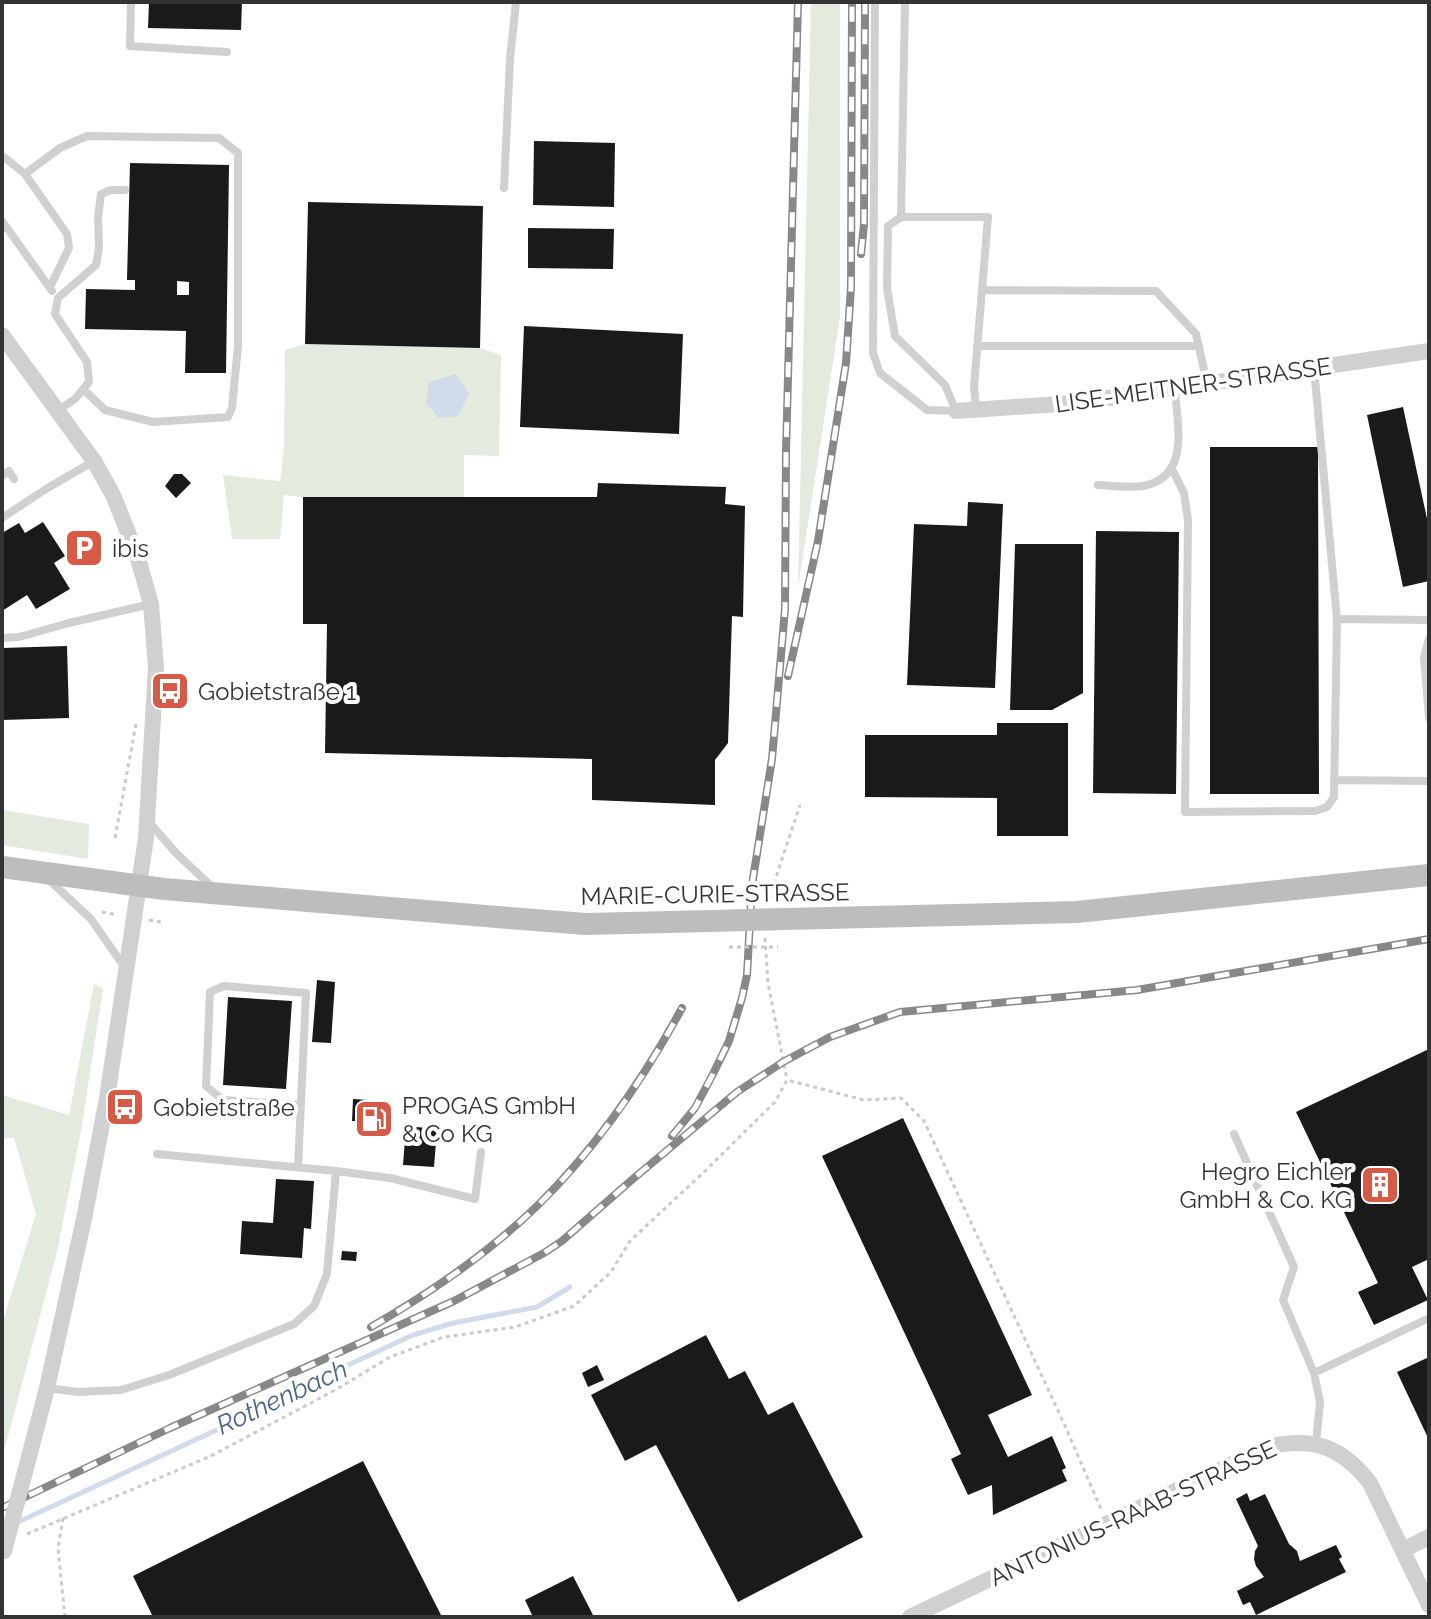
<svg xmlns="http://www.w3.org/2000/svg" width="1431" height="1619" viewBox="0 0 1431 1619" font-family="Raleway,sans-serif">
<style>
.green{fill:#e3ebdf}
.water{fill:#d1dbeb}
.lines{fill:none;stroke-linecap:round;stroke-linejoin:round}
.stream{stroke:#d1dbeb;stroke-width:5}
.building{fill:#1a1a1a;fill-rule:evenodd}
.path{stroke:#cacaca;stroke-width:3;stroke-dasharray:4 4;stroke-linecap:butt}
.lane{stroke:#d0d0d0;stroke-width:8}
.street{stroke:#d0d0d0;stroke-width:16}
.secondary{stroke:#bdbdbd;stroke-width:22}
.rail-casing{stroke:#888;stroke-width:8}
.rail{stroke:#fff;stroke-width:5;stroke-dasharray:15;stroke-linecap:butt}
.path-bridge{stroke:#cacaca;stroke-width:3;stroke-dasharray:4 4;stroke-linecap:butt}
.street-bridge{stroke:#d0d0d0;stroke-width:16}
.secondary-bridge{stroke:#bdbdbd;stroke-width:22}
.labels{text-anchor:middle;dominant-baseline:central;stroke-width:8;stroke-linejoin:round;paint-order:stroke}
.street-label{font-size:24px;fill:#333;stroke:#fff}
.poi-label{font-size:24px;fill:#333;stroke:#fff;text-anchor:start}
.water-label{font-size:26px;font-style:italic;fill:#46638f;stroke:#fff}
</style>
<rect width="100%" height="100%" fill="#fff"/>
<path class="green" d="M811,2H840V317L798,588Z
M305,344L480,348L501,355L499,456L464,455V498L303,497L284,495L280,539H232L223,475L280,481L284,448L285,350Z
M2,810L89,824L88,859L2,845Z
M94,984L103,989L81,1131L57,1252L2,1459V1324L36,1214L14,1138L2,1139V1095L69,1115Z"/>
<path class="water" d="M456,374L469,394L458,416L439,418L426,403L429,382Z"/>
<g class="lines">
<path class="stream" d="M14,1524L262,1409L333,1372L413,1335L453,1323L537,1307L570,1287"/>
</g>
<path class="building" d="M149,2H242L241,30L148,28Z
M534,141L615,143L614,207L533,205Z
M130,163L229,165L226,373H185L186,331L85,329L86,289L135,290V280H127ZM177,281L189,282V295H177Z
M308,202L483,206L480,348L305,344Z
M528,228L614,229L613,269L528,268Z
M524,326L683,334L679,434L520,427Z
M1403,407L1429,528V581L1403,587L1367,415Z
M1210,447H1318L1319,794H1210Z
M174,474H182L191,483L176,498L165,486Z
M598,483L726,487L725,504L745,506L743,617L732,616L728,743L715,760V805L592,800V759L325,753L327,624H303V497H597Z
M968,502L1003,504L995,688L907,685L914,524L967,526Z
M43,522L65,556L54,563L70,589L36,609L27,595L2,611V533L19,523L25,533Z
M1096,531L1179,532L1176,794L1093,793Z
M1015,544H1083V693L1052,710H1010Z
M67,646L69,718L2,720V648Z
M997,723H1068V836H997V798L865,797V735H997Z
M317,980L335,982L331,1043L312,1042Z
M228,997L292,1001L286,1089L223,1085Z
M1429,1049V1259L1412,1267L1428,1300L1374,1325L1358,1292L1378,1283L1296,1112Z
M353,1099L385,1101L384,1122L352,1121Z
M903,1118L1032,1395L988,1415L1008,1457L1052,1436L1066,1468L1062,1470L1067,1481L993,1515L992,1485L968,1495L951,1459L961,1454L822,1156Z
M406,1126L437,1129L434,1167L403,1165Z
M276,1179L314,1181L311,1229L304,1228L302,1258L240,1254L242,1221L273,1223Z
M342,1251L357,1252L356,1261L341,1260Z
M706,1335L729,1379L745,1371L768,1415L793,1402L863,1537L738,1602L656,1445L625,1461L591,1395Z
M1429,1357V1440L1397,1372Z
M597,1365L604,1380L588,1387L582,1373Z
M363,1461L442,1617H153L133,1576Z
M1247,1493L1250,1501L1265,1494L1289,1544L1297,1551L1300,1561L1336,1545L1342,1557L1339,1559L1346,1572L1256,1615L1250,1602L1243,1605L1237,1591L1264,1577L1256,1566L1254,1559L1255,1551L1258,1546L1236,1499Z
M573,1576L594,1617H533L525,1600Z"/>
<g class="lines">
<path class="path" d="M826,4V2
M115,838L136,724
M770,899L772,889L800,805
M102,912L118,915
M149,920L161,922
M765,938L768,983L787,1080
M63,1518L58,1548L65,1617
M27,1534L211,1456L337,1389L390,1357L444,1337L515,1327L574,1306L611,1272L630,1241L704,1172L775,1102L787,1080L864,1100L901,1098L924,1121L1066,1428L1101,1509"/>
<path class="lane" d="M131,2L130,46L227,52
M875,2L873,353L880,373L927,410L956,411L945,385L895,336L887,288L888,226L901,217H988L974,386L976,409
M2,158L4,157L25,174L67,234L69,248L50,287
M25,174L60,148L87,136L219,138L238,153V346L232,408L228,417L153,422L105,410L83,389
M504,188L510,59L516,2
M901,217L905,2
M2,221L52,291
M982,290L1156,291L1196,334L1207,383
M977,346H1199
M1314,368L1337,619L1429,620
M57,411L75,399L89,382L87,362L55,314L58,298L96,265L99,248L98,218L101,194L111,190H125
M1172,469L1184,493L1188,520L1185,812L1315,811L1327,807L1334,797L1337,619
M2,476L9,471L14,479
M1098,485C1112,486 1129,488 1143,486C1191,477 1177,424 1175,389
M2,518L46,489L94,461
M2,638L19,637L69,623L151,604
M1429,639L1424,657L1429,718
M1334,780L1429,781
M149,822L176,853L212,887
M48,879L91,919L125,968
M1234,1134L1294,1267L1283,1300L1314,1373L1320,1402L1316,1443
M157,1154L336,1171L390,1178L475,1199L481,1152
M298,1167L306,993L224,986L210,992L206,1086L223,1100L301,1105
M1314,1373L1429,1318
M48,1388L78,1392L121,1390L169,1375L294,1324L314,1306L327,1274L336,1171"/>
<path class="street" d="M2,335L94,461L113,495L137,555L151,604L156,667L146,838L107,1098L85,1214L47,1388L20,1491
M956,411L1074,403L1429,351
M1403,1550L1429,1537
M910,1617L1268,1447C1313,1436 1342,1447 1370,1483L1429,1605"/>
<path class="secondary" d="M2,867L164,889L509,918L586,924L711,921
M785,919L1077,912L1429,875"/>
<g class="rail-casing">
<path id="rail" d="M861,254L864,224L865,2
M788,676L818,541L846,363L851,287L852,2
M672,1136L695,1108L713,1074L729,1041L742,998L747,975L752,885L772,759L785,609L786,452L798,2
M371,1327C430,1293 489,1253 538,1205C597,1147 643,1080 682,1008
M2,1508L170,1428L454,1301L544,1253L562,1241L634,1178L737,1092L783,1062L830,1037L900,1012L1137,990L1429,939"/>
</g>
<use href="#rail" class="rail"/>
<path class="path-bridge" d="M729,947H778"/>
<path class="street-bridge" d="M4,1551L20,1491"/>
<path class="secondary-bridge" d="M711,921L785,919"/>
</g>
<defs>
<g id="parking-square" transform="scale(2)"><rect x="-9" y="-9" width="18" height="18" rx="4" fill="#d75a47" stroke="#fff"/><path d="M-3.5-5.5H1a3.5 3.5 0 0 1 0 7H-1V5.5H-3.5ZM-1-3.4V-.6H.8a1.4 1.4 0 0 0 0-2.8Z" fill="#fff"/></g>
<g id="bus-square" transform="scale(2)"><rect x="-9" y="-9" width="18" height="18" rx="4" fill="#d75a47" stroke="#fff"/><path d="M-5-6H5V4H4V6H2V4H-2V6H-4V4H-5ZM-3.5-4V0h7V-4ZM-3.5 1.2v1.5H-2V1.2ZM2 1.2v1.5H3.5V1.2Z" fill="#fff"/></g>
<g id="fuel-square" transform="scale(2)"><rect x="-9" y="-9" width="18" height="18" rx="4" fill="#d75a47" stroke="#fff"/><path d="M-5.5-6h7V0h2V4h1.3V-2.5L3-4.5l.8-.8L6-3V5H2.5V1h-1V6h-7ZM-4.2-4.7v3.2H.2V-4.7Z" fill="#fff"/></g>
<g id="building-square" transform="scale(2)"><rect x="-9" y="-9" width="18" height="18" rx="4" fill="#d75a47" stroke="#fff"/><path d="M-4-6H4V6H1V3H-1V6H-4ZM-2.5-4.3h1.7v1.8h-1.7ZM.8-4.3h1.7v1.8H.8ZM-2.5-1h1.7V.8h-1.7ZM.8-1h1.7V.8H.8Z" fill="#fff"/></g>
</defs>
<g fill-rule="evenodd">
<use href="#parking-square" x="84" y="548"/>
<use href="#bus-square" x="170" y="691"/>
<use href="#bus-square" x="125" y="1107"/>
<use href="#fuel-square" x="374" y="1119"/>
<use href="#building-square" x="1380" y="1185"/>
</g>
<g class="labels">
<g class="street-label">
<text transform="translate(1193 385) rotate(-8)">LISE-MEITNER-STRASSE</text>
<text transform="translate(715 894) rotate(-1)">MARIE-CURIE-STRASSE</text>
<text transform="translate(1133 1513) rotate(-25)">ANTONIUS-RAAB-STRASSE</text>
</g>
<g class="poi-label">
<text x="112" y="548">ibis</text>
<text x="198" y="691">Gobietstraße 1</text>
<text x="402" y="1105">PROGAS GmbH<tspan x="402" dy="28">&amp; Co KG</tspan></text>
<text x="153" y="1107">Gobietstraße</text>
<text x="1352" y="1171" text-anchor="end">Hegro Eichler<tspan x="1352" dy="28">GmbH &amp; Co. KG</tspan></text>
</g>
<g class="water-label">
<text transform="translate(282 1397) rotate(-25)">Rothenbach</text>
</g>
</g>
<rect width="1431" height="1619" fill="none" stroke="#333333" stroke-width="8"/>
</svg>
